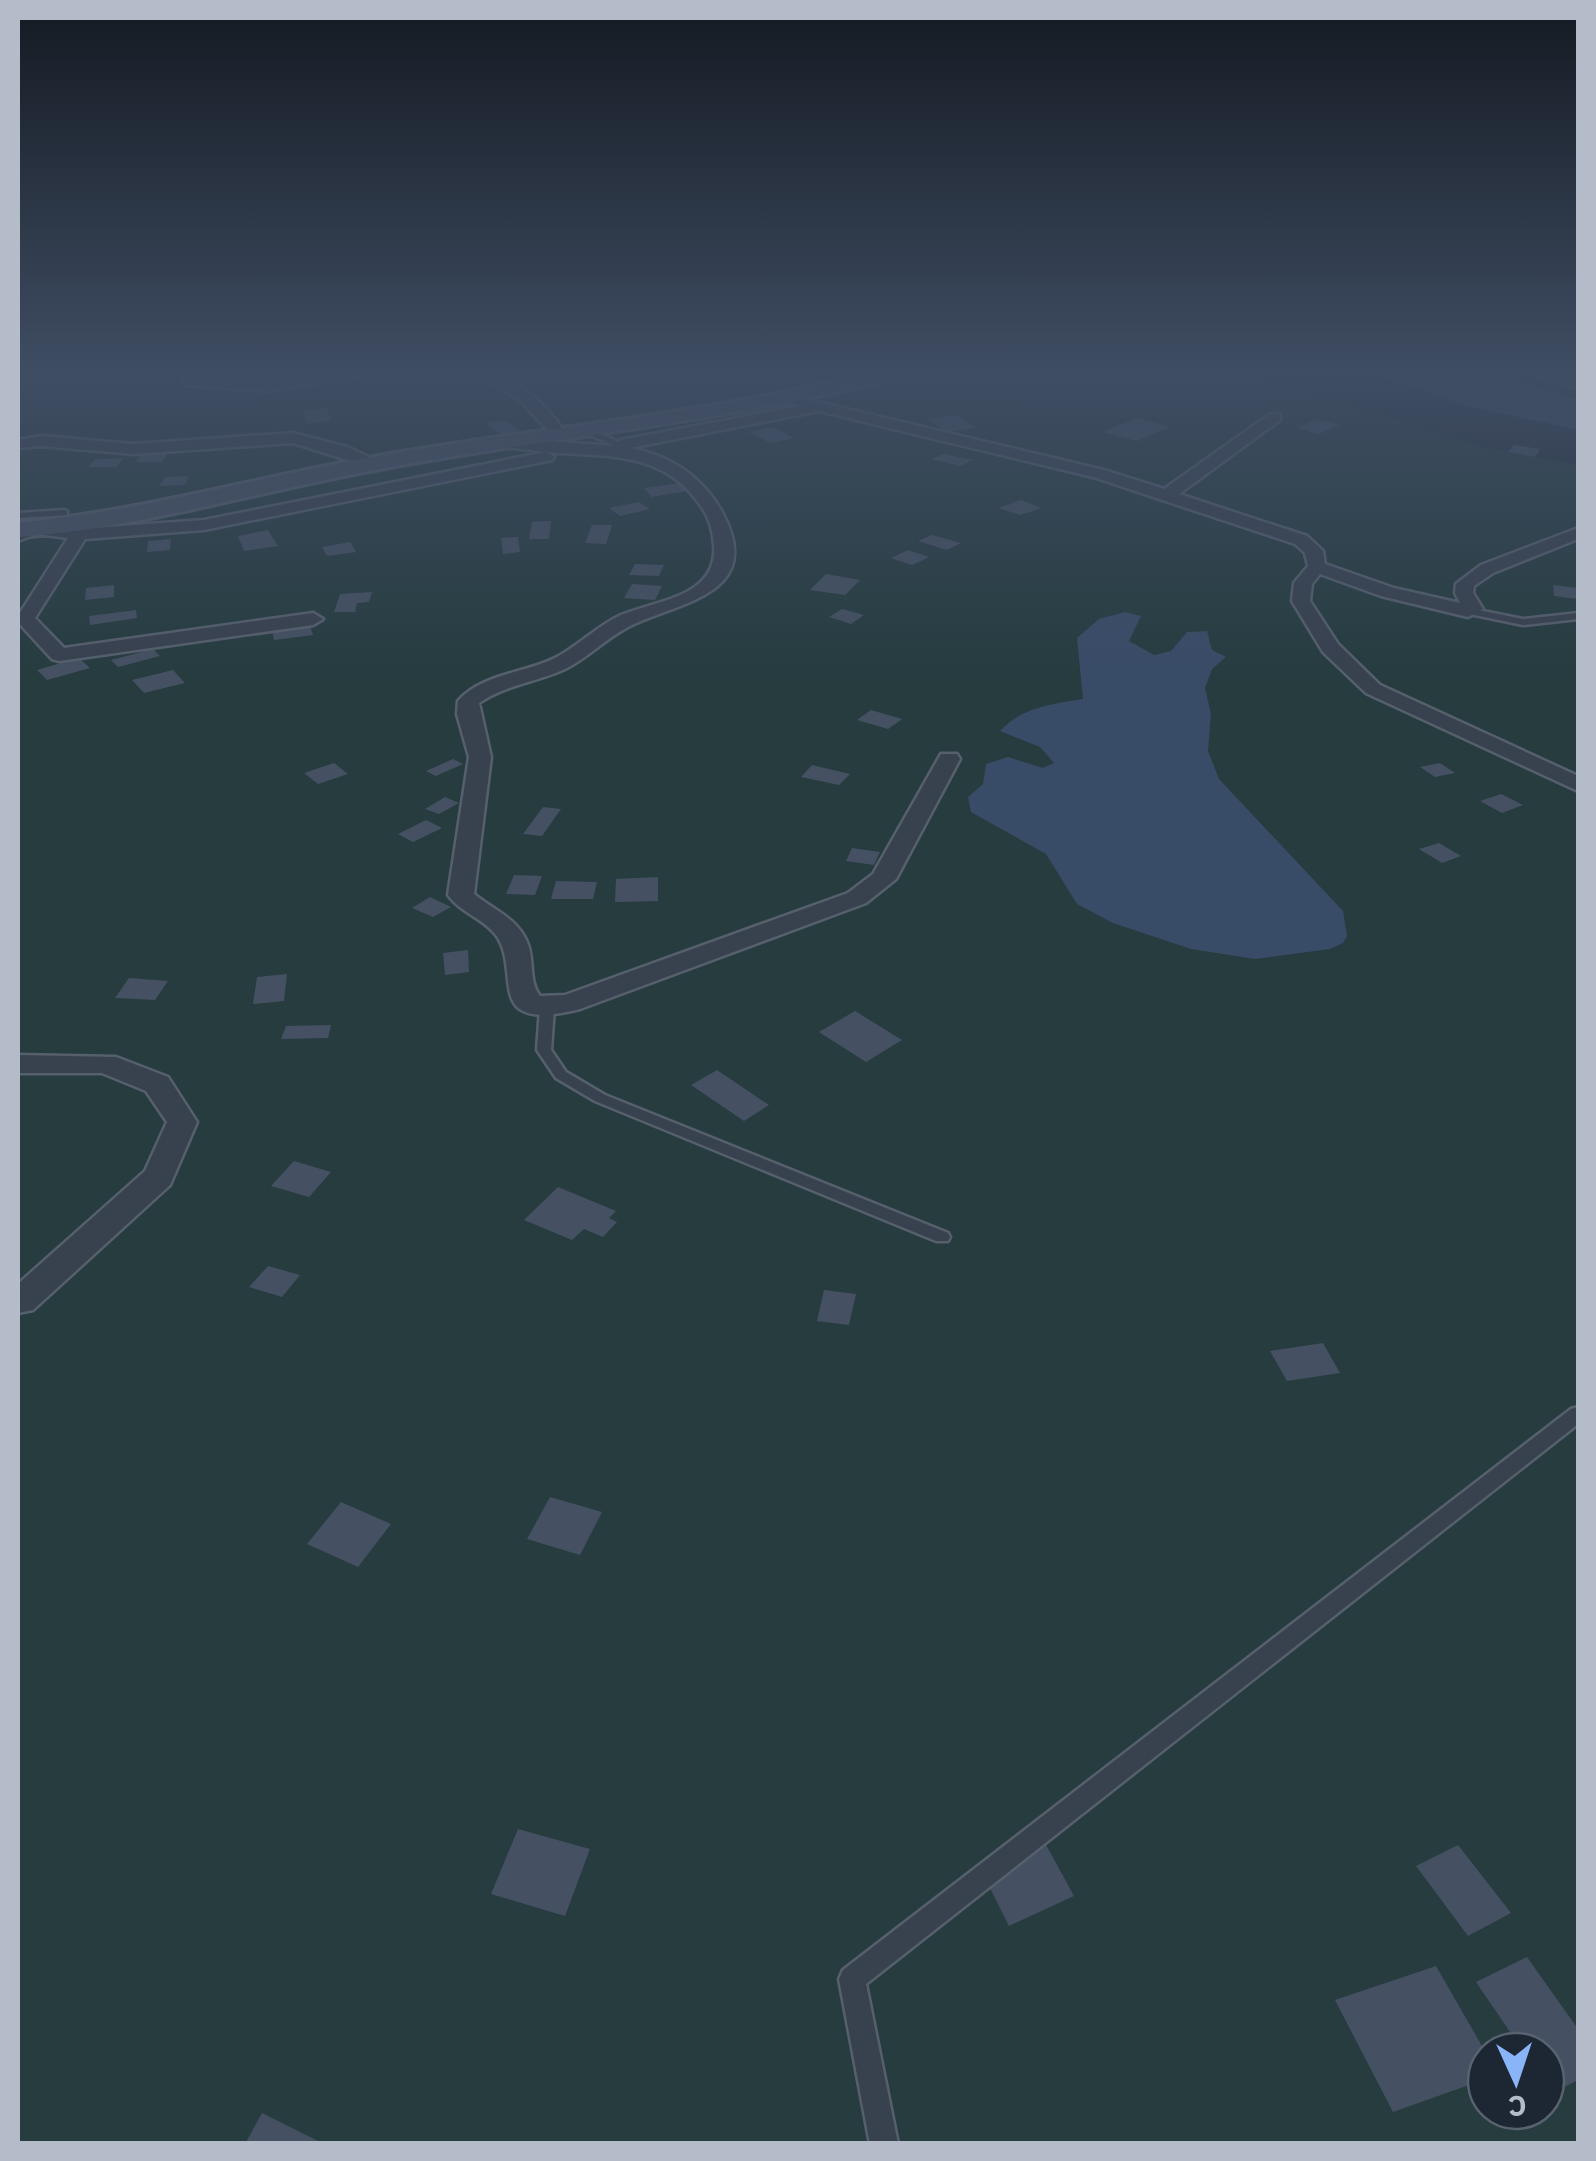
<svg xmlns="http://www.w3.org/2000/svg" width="1596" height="2161" viewBox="0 0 1596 2161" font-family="'IBM Plex Sans',sans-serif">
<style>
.green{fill:#263c3f;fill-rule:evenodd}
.water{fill:#394c67}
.building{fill:#455162}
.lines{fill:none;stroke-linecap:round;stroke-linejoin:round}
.lane-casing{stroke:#565f6c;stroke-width:5}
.street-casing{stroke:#565f6c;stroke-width:5}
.secondary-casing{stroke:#565f6c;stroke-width:6}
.lane{fill:#38414e;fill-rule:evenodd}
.street{fill:#38414e;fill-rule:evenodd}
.secondary{fill:#465061;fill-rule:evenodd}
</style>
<rect width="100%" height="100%" fill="#242f3e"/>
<path class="green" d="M18,374H1253L1484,447L1578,465V2143H18ZM1486,2051H1546V2111H1486Z"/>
<path class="water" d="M1372,374H1497L1578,399V430L1472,407Z
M1125,612L1141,616L1129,641L1154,655L1171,651L1187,632L1207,631L1212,650L1226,657L1212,669L1205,688L1211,714L1208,751L1219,779L1343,911L1347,936L1343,943L1330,949L1255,959L1191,949L1113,923L1077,904L1046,854L971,812L968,797L983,784L986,764L1008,757L1043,768L1054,763L1040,747L1000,731C1022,707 1052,704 1083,699L1077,638L1099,619Z"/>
<path class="building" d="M327,408L331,421L306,424L303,411Z
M956,415L977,428L948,432L927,419Z
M1137,418L1170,427L1137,441L1103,432Z
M1318,419L1340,425L1318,434L1297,428Z
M504,420L520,431L500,434L485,423Z
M773,427L794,438L770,443L749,432Z
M1514,445L1540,449L1535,457L1508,452Z
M169,451L162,462H135L143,452Z
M944,454L973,460L960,466L931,459Z
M124,458L116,467H88L96,459Z
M189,476L184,485L159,486L165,477Z
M680,483L688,491L651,497L644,488Z
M1021,500L1042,508L1020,515L998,508Z
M639,502L650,509L620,516L609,508Z
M551,521L549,539H529L532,522Z
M592,525H612L606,544L585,543Z
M268,530L278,546L244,551L238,536Z
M932,535L961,543L947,550L918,541Z
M518,537L520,552L503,554L501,538Z
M171,539L170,550L147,552L148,541Z
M350,542L356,552L327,556L322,547Z
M908,550L929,557L912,565L891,558Z
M635,564L664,565L659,576L629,575Z
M826,574L860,580L845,595L810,590Z
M632,584L662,586L655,600L624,598Z
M114,585V597L85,600L86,588Z
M1553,585L1578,588V599L1554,596Z
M372,592L369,602L357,603L355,612H334L340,594Z
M842,609L864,615L851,624L829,617Z
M136,610L137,618L90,625L89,616Z
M310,626L313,635L274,640L272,630Z
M153,649L160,656L118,667L111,660Z
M79,658L90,668L47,680L37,670Z
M173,670L185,683L144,693L132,680Z
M871,710L902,719L888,729L857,720Z
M453,759L463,764L436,776L426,771Z
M334,763L348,774L318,784L304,773Z
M1440,763L1455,773L1435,777L1420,767Z
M812,765L850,774L839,785L801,777Z
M1501,794L1523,805L1502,813L1480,801Z
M445,797L459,803L439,814L425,809Z
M543,807L561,809L542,836L523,834Z
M426,820L442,828L413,842L398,834Z
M1439,843L1461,856L1442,863L1419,849Z
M852,848L880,852L874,865L846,861Z
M514,875L542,876L535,895L506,894Z
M658,877V901L615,902L616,879Z
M556,881L597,882L593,899H551Z
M430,897L451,907L433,917L412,908Z
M468,950L469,972L445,975L443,953Z
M287,974L284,1001L253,1004L257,977Z
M129,978L168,981L155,1000L115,998Z
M855,1011L902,1040L866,1062L819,1032Z
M331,1025L328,1038L281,1039L286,1026Z
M717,1070L769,1105L744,1121L691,1085Z
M294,1161L331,1172L309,1197L271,1186Z
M558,1187L616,1211L609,1218L617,1222L603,1237L584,1229L572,1240L524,1220Z
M268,1266L300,1275L282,1297L249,1287Z
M824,1290L856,1294L849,1325L817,1321Z
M1323,1343L1340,1373L1287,1381L1270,1351Z
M550,1497L602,1512L580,1555L527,1539Z
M341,1502L391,1524L358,1567L307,1544Z
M518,1829L590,1849L565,1916L491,1894Z
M1044,1841L1074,1896L1009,1926L980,1868Z
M1458,1845L1511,1913L1468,1936L1416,1866Z
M1527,1957L1578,2029V2080L1552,2093L1546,2085V2051H1523L1476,1982Z
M1436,1966L1486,2053V2079L1393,2112L1335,2000Z
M262,2113L324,2144H245Z"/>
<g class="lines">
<g class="lane-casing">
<path id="lane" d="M581,427H587L624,445L617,447L581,431Z
M64,510L67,511V515L18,518V513Z
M1468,608L1523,619L1578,613V619L1523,625L1465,613L1463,611Z
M547,1004L554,1008L551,1050L566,1072L605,1095L948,1233L950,1237L948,1241H936L595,1101L556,1078L537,1050L540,1008Z
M1578,1407V1424L866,1984L898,2144H870L839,1979L843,1970L1571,1409Z"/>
</g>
<g class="street-casing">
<path id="street" d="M190,374H205L201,379L268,383L335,374H372L268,391L185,385L183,382Z
M477,374C516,373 543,402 565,432L562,435H552L520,400Z
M792,396L1104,470L1164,489L1270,414H1280V420L1179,494L1307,536L1323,551L1325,564L1394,588L1460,603L1455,593L1456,584L1481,565L1578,528V539L1493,573L1474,586L1473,593L1483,609L1468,617L1381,596L1320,574L1312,584L1310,601L1338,644L1380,685L1578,776V791L1366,693L1323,652L1292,601L1294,583L1308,566L1305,553L1295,544L1093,477L819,411L630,448C669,455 702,476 722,512C767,595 678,602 630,626C606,638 589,657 565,669C537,682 505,685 479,703L491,757L474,894C493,910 516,917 527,942C535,960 528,981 540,996L565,995L848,893L873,874L941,754H957L960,759L896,879L866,903L580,1009C480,1034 523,972 496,935C483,918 461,913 448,895L469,757L457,714L458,701C481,674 525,673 555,658C578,646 596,627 619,616C655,600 718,598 714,545C713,533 710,519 703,509C666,450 607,457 546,452L554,457L552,460L204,530L85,539L35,618L64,648L313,613L323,619L313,625L59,661L52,659L18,622V616L68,538L37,534L18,541V530L35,524L79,529L204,520L546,452L491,445L488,442L496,437L614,446L621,440L799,406L785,400Z
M293,433L347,447L381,463L373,468L293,443L134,454L40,446L18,448V440L40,436L134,444Z
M18,1055L116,1057L168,1077L197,1122L170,1185L33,1310L18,1313V1284L145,1171L167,1122L146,1091L102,1073H18Z"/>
</g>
<g class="secondary-casing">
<path id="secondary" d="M867,374H900L897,378C725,422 549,437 375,470C255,492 139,528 18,537V523C144,511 265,475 390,454C549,427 710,413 867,374Z
M1541,374L1578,375V387L1544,378Z"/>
</g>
<use href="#lane" class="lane"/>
<use href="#street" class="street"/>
<use href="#secondary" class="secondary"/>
</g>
<linearGradient id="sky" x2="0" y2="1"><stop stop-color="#141a22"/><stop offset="0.55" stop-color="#3f4d63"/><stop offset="1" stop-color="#3f4d63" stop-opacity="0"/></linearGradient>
<rect width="1596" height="676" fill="url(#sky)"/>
<rect width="1596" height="2161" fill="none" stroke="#b4bcc9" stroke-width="40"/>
<g transform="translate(1516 2081) rotate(177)"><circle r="48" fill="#1d2633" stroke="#59626f" stroke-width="2.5"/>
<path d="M0-8L18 38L0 25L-18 38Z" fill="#8ab4f8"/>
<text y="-15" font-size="28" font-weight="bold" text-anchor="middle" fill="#b4bcc9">С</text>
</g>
</svg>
